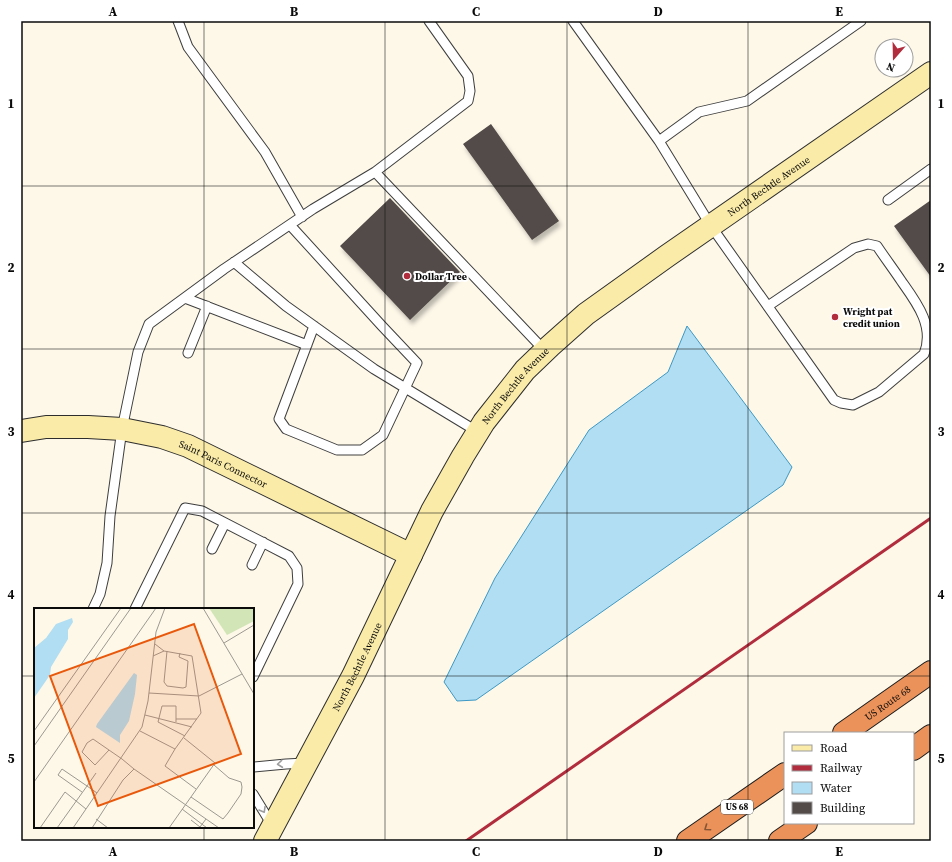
<svg xmlns="http://www.w3.org/2000/svg" width="952" height="862" viewBox="0 0 952 862" font-family="'Source Serif 4',serif">
<style>
.water{fill:#b1def2;stroke:#3d98c4}
.building{fill:#524b48;filter:url(#shadow)}
.lines{fill:none;stroke-linecap:round;stroke-linejoin:round}
.lane-casing{stroke:#3e3e3e;stroke-width:11}
.secondary-casing{stroke:#2d2d2d;stroke-width:24}
.highway-casing{stroke:#1c1c1c;stroke-width:24}
.lane{stroke:#fff;stroke-width:9}
.secondary{stroke:#faeba8;stroke-width:22}
.highway{stroke:#eb925a;stroke-width:22}
.rail{stroke:#b12c3c;stroke-width:3}
.oneway{stroke:#9d9d9d}
.oneway2{stroke:#865536}
.grid{fill:none;stroke:#0b0b0b;stroke-width:1;stroke-opacity:0.55}
.poi-dot{fill:#b12c3c;stroke:#fff;stroke-width:1.5}
.labels{text-anchor:middle;dominant-baseline:central;stroke-width:4;stroke-linejoin:round;paint-order:stroke}
.shield{fill:#fff;stroke:#545454;stroke-width:1}
.shield-label{font-size:9px;font-weight:bold;fill:#0b0b0b}
.street-label{font-size:10px;fill:#0b0b0b;stroke:#fff}
.poi-label{font-size:10px;font-weight:bold;fill:#0b0b0b;stroke:#fff;text-anchor:start}
.inset-road{fill:none;stroke:#9d9990;stroke-width:1}
.view{fill:#e8590c;fill-opacity:0.15;stroke:#e8590c;stroke-width:2}
.inset-edge{fill:none;stroke:#0b0b0b;stroke-width:2}
.neatline{fill:none;stroke:#0b0b0b;stroke-width:1.5}
.grid-label{font-size:13px;text-anchor:middle;font-weight:bold;fill:#0b0b0b}
</style>
<defs>
<filter id="shadow"><feDropShadow dx="2.5" dy="4.5" stdDeviation="2" flood-color="#0004"/></filter>
</defs>
<rect width="100%" height="100%" fill="#fef8e9"/>
<path class="water" d="M687,326L792,467L783,485L476,700L457,701L444,682L495,578L589,430L668,372Z"/>
<path class="building" d="M491,124L559,221L532,240L463,144Z
M390,198L460,272L410,320L340,246Z
M931,200V277L894,226Z"/>
<g class="lines">
<g class="lane-casing">
<path id="lane" d="M178,21L188,47L265,152L302,217
M573,21L659,141L711,226L834,400L841,403L853,405L879,392L924,354C935,327 917,303 902,282C894,270 885,258 877,246L868,244L854,248L768,306
M659,141L699,112L747,101L861,21
M375,172L468,101L470,91L468,76L429,21
M888,200L931,169
M290,225L382,326L417,363L383,435L362,450H337L286,429L279,419L314,326
M234,262L286,306L374,369L478,432
M185,298L307,345
M188,353L207,306
M212,549L225,523
M252,565L263,542
M93,609L100,594L107,563L110,516L122,429L138,352L149,324L224,269L313,209L375,172L545,351
M135,609L185,508L202,511L289,556L297,568L298,584L253,677
M253,767L286,764L305,763
M253,794L272,825"/>
</g>
<g class="secondary-casing">
<g id="secondary">
<path id="s1" d="M21,431L46,427H88L122,429L162,437L188,446L411,555"/>
<path id="s2" d="M265,841L353,676L432,511L463,456L484,422L525,370L550,346L586,314L667,256L931,73"/>
</g>
</g>
<g class="highway-casing">
<g id="highway">
<path id="s3" d="M844,733L931,672"/>
<path d="M913,749L931,736"/>
<path d="M688,841L785,774"/>
<path d="M780,841L806,823"/>
</g>
</g>
<use href="#lane" class="lane"/>
<use href="#secondary" class="secondary"/>
<use href="#highway" class="highway"/>
<path class="rail" d="M466,841L931,518"/>
</g>
<defs><path id="oneway-chevron" d="M-2-3.5L2.5 0L-2 3.5" fill="none" stroke-width="1.6" stroke-linecap="round" stroke-linejoin="round"/></defs>
<g class="oneway">
<use href="#oneway-chevron" transform="translate(280 764) rotate(174)"/>
<use href="#oneway-chevron" transform="translate(263 810) rotate(60)"/>
</g>
<use class="oneway2" href="#oneway-chevron" transform="translate(707 828) rotate(145)"/>
<path class="grid" d="M204,21V609M385,21V841M567,21V841M748,21V841M21,186H931M21,349H931M21,513H931M21,676H35M253,676H931M204,827V841"/>
<g class="poi-dot">
<circle cx="407" cy="276" r="4"/>
<circle cx="835" cy="317" r="4"/>
</g>
<g class="labels">
<rect class="shield" x="721" y="800" width="32" height="14" rx="3"/>
<g class="shield-label">
<text x="737" y="807">US 68</text>
</g>
<g class="street-label">
<text stroke="none"><textPath href="#s2" startOffset="845">North Bechtle Avenue</textPath></text>
<text stroke="none"><textPath href="#s2" startOffset="521">North Bechtle Avenue</textPath></text>
<text stroke="none"><textPath href="#s1" startOffset="209">Saint Paris Connector</textPath></text>
<text stroke="none"><textPath href="#s2" startOffset="197">North Bechtle Avenue</textPath></text>
<text stroke="none"><textPath href="#s3" startOffset="53">US Route 68</textPath></text>
</g>
<g class="poi-label">
<text x="415" y="276">Dollar Tree</text>
<text x="843" y="311">Wright pat<tspan x="843" dy="12">credit union</tspan></text>
</g>
</g>
<g transform="translate(34 608)">
<rect width="220" height="220" fill="#fef8e9"/>
<path d="M175,0H220V13L193,27Z" fill="#d2e5b6"/>
<path d="M38,10L39,14L34,22V31L17,59L16,67L0,90V40L12,30L22,16ZM100,65L103,67L101,86L95,113L86,127V135L62,119L63,116Z" fill="#b1def2"/>
<path class="inset-road" d="M169,0L220,86M190,35L220,17M133,43L130,74L133,78L149,80L152,79L154,53L145,49L146,45M119,48L130,43M115,85L165,88L208,66M111,107L158,119M142,111H163M142,114V98H128L124,114L151,128M0,123L87,0M106,123L141,141L167,105L158,48L130,43L121,36M0,138L97,0M141,141L131,158L162,181M75,142L61,157L48,144L53,135L59,131L88,151L100,161L185,220M0,174L122,0M48,184L24,167L28,161L53,178L62,165M157,189L189,211L194,205L207,186L208,179L207,174L195,170L180,157M148,201L173,220M62,211L74,220M157,212L166,219L172,211M6,220L31,184L52,201M23,220L53,178L63,185M39,220L108,119L114,93L122,24L131,0M58,220L89,172L100,161M135,220L181,155L150,130"/>
<path class="view" d="M160,16L207,146L64,198L16,68Z"/>
<rect width="220" height="220" class="inset-edge"/>
</g>
<rect width="952" height="862" fill="none" stroke="#ffffff" stroke-width="44"/>
<rect x="784" y="732" width="130" height="92" fill="#ffffff" stroke="#9d9d9d"/>
<rect x="792" y="745" width="20" height="6" fill="#faeba8" stroke="#9d9d9d"/>
<text x="820" y="752" font-size="12" fill="#0b0b0b">Road</text>
<rect x="792" y="765" width="20" height="6" fill="#b12c3c" stroke="#9d9d9d"/>
<text x="820" y="772" font-size="12" fill="#0b0b0b">Railway</text>
<rect x="792" y="782" width="20" height="12" fill="#b1def2" stroke="#9d9d9d"/>
<text x="820" y="792" font-size="12" fill="#0b0b0b">Water</text>
<rect x="792" y="802" width="20" height="12" fill="#524b48" stroke="#9d9d9d"/>
<text x="820" y="812" font-size="12" fill="#0b0b0b">Building</text>
<g transform="translate(894 58) rotate(200)"><circle r="19" fill="#ffffff" stroke="#9d9d9d"/>
<path d="M0-3L7 15L0 10L-7 15Z" fill="#b12c3c"/>
<text y="-6" font-size="11" font-weight="bold" text-anchor="middle" fill="#0b0b0b">N</text>
</g>
<rect x="22" y="22" width="908" height="818" class="neatline"/>
<g class="grid-label">
<text x="113" y="16">A</text>
<text x="294" y="16">B</text>
<text x="476" y="16">C</text>
<text x="658" y="16">D</text>
<text x="839" y="16">E</text>
<text x="11" y="108">1</text>
<text x="941" y="108">1</text>
<text x="11" y="272">2</text>
<text x="941" y="272">2</text>
<text x="11" y="436">3</text>
<text x="941" y="436">3</text>
<text x="11" y="599">4</text>
<text x="941" y="599">4</text>
<text x="11" y="763">5</text>
<text x="941" y="763">5</text>
<text x="113" y="856">A</text>
<text x="294" y="856">B</text>
<text x="476" y="856">C</text>
<text x="658" y="856">D</text>
<text x="839" y="856">E</text>
</g>
</svg>
